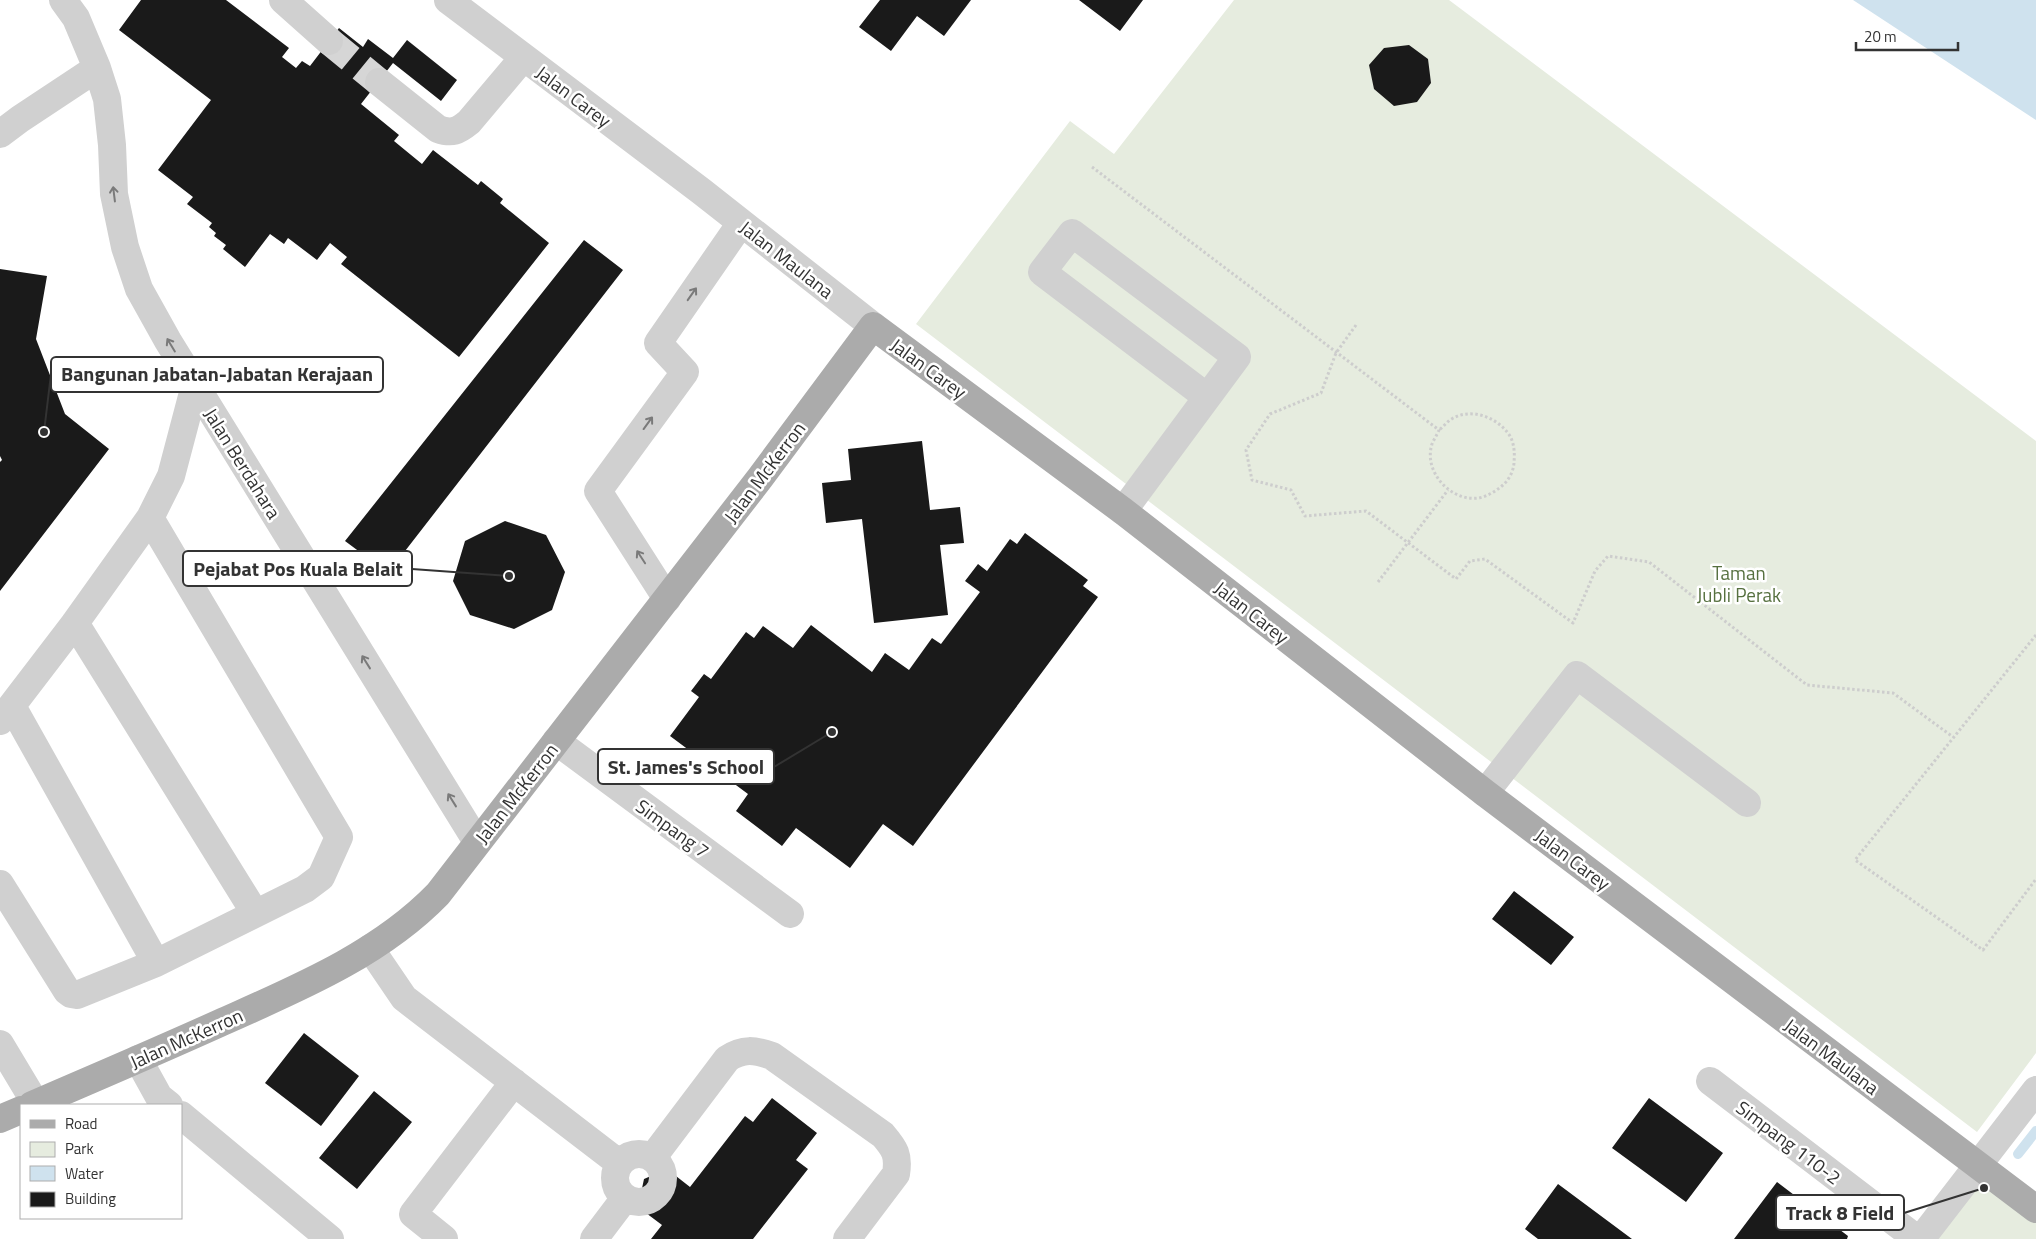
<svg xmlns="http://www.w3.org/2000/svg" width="2036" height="1239" viewBox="0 0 2036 1239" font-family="'Titillium Web',sans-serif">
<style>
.green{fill:#e6ecdf}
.water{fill:#cfe2ee}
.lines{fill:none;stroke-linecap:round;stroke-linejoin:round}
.stream{stroke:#cfe2ee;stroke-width:10}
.building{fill:#1a1a1a}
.minor-tunnel{stroke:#d6d6d6;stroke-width:28;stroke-dasharray:28 14;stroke-linecap:butt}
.path{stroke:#cdcdcd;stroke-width:3;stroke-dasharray:2.5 2.5;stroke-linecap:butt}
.minor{stroke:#d0d0d0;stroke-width:28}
.major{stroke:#ababab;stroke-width:28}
.oneway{stroke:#7a7a7a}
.labels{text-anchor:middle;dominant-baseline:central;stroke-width:5;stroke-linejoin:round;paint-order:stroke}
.street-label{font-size:19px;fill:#333;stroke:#fff}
.park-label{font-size:19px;fill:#56703f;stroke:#fff}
.leader{fill:none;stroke:#333;stroke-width:2}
.callout-dot{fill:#333;stroke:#fff;stroke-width:2}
.callout{fill:#fff;stroke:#333;stroke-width:2}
.callout-label{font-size:20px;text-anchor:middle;font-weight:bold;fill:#333}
</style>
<rect width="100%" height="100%" fill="#fff"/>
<path class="green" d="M1234,0H1449L2036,441V1053L1977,1132L916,324L1070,121L1114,154Z
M1978,1166L2036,1209V1239H1922Z"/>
<path class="water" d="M1853,0H2036V120Z"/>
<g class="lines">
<path class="stream" d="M2018,1154L2036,1131"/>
</g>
<path class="building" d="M141,0H226L289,48L282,57L296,68L302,61L310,66L339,28L363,47L368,39L393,58L407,40L457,80L441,101L393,63L361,104L399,135L394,141L422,164L433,150L478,185L481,181L503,199L500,203L549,243L459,357L341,264L347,257L330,243L317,260L288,238L284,244L270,234L245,267L223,249L226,245L214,236L216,233L209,227L212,223L187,204L193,197L158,170L211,100L119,30Z
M880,0H971L944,36L917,16L891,51L859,27Z
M1079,0H1143L1120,31Z
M1409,45L1428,59L1431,83L1417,102L1394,106L1374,89L1369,65L1384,48Z
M584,240L623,270L388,573L345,541Z
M0,269L47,276L36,339L65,414L109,449L0,591V462L2,460L0,456Z
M922,441L930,510L960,507L964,543L940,545L948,615L874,623L862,519L826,523L822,483L851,480L848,449Z
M505,521L546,535L565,572L552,610L514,629L470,615L453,581L465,541Z
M1025,533L1088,580L1083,586L1098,597L913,846L883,824L850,868L796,828L782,846L736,811L748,794L670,736L699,697L691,691L704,674L711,679L746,632L754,638L763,626L793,648L811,625L872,672L885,653L909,670L932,638L941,644L980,592L965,581L978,564L987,571L1010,539L1017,544Z
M1514,891L1574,937L1551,965L1492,919Z
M304,1033L359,1076L321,1126L265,1083Z
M374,1091L412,1122L357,1189L319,1158Z
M772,1098L817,1133L796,1160L808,1169L753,1239H651L662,1225L638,1207L644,1179L667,1169L690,1187L745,1116L753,1122Z
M1649,1098L1723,1153L1686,1202L1612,1148Z
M1777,1182L1848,1236L1847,1239H1734Z
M1558,1184L1632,1239H1538L1525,1229Z"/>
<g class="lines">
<path class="minor-tunnel" d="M329,41L379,82"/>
<path class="path" d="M1092,167L1439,430C1437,435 1434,439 1432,444C1423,472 1451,502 1479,498C1488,496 1496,491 1503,485C1509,480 1514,470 1514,462C1515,452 1514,441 1508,433C1495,416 1469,407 1450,420C1446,423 1443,427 1439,430
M1356,325L1336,353L1321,393L1270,414L1246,450L1252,480L1291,490L1305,516L1366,511L1456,579L1470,561L1485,559L1573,623L1595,571L1608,556L1649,562L1807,685L1893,693L1953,737
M1378,582L1448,490
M2036,635L1855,860L1983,950L2036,879"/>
<path class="minor" d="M63,0L76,18L97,68L107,99L112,145L114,194L125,247L139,289L168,341L477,842
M283,0L329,41
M448,0L701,191L873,326
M379,82L438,129C452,134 458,131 469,122L523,58
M0,134L20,119L97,68
M1123,511L1237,357L1072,233L1042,272L1207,397
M667,599L598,491L685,372L658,343L741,223
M75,623L255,913
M12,706L156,963
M0,721L75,623L150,518L171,476L195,385
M556,741L790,914
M1485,793L1577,675L1747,803
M0,884L67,991L71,994L77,995L156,963L305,889L321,877L339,837L150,518
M370,948L404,998L619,1163
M0,1044L36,1104
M138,1059L159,1097L169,1105
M1710,1081L1917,1239
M181,1115L330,1239
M615 1178a24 24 0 1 1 48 0a24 24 0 1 1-48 0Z
M653,1157L727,1059C743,1048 755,1050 772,1056L883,1135C895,1149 899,1155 896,1174L847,1239
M444,1239L413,1214L514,1082
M594,1239L625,1198
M1921,1239L2036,1090"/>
<path class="major" d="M32,1105C95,1078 158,1051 220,1023C296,989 379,955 438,894L760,478L873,326L1123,511L1485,793L2036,1209
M0,1119L21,1110"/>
</g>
<defs><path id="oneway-shaft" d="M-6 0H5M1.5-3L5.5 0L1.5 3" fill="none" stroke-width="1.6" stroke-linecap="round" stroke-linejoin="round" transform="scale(1.25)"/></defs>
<g class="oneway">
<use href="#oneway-shaft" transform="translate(114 194) rotate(-97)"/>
<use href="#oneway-shaft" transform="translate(692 294) rotate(-55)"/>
<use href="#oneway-shaft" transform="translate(171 345) rotate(-121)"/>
<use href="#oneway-shaft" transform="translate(648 423) rotate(-54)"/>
<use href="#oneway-shaft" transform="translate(641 557) rotate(-123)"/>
<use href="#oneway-shaft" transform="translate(366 662) rotate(-122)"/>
<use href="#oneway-shaft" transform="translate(452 800) rotate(-122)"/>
</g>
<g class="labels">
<g class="street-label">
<text transform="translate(574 96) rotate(37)">Jalan Carey</text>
<text transform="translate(787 259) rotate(38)">Jalan Maulana</text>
<text transform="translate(929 368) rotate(36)">Jalan Carey</text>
<text transform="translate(243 463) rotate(58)">Jalan Berdahara</text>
<text transform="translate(764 472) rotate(-53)">Jalan McKerron</text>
<text transform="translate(1252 612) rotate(38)">Jalan Carey</text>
<text transform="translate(516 793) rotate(-52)">Jalan McKerron</text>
<text transform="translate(673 828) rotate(36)">Simpang 7</text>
<text transform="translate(1573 859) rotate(37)">Jalan Carey</text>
<text transform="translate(186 1038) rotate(-24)">Jalan McKerron</text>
<text transform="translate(1832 1056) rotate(37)">Jalan Maulana</text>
<text transform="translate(1789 1142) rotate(37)">Simpang 110-2</text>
</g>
<g class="park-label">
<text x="1739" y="572">Taman<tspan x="1739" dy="22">Jubli Perak</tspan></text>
</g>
</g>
<path class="leader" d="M44 432L51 374M509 576L412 569M832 732L774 767M1984 1188L1904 1213"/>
<g class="callout-dot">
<circle cx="44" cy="432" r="5"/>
<circle cx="509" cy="576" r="5"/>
<circle cx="832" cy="732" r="5"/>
<circle cx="1984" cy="1188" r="5"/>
</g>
<g class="callout">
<rect x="51" y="357" width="332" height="35" rx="5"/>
<rect x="183" y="551" width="229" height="35" rx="5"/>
<rect x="598" y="749" width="176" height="35" rx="5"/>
<rect x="1776" y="1195" width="128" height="35" rx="5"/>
</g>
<g class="callout-label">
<text x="217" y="381">Bangunan Jabatan-Jabatan Kerajaan</text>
<text x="298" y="576">Pejabat Pos Kuala Belait</text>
<text x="686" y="774">St. James's School</text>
<text x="1840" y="1220">Track 8 Field</text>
</g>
<rect x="20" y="1104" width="162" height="115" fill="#ffffff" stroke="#adadad"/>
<rect x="30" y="1120" width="25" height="8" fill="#ababab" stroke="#adadad"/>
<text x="65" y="1129" font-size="15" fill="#333333">Road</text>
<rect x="30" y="1142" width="25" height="15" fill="#e6ecdf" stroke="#adadad"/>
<text x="65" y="1154" font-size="15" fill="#333333">Park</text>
<rect x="30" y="1166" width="25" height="15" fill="#cfe2ee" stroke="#adadad"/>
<text x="65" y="1179" font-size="15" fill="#333333">Water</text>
<rect x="30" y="1192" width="25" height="15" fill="#1a1a1a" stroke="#adadad"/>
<text x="65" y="1204" font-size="15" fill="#333333">Building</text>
<path d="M1856 42v8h102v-8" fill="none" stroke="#333333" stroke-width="2.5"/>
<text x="1864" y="42" font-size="15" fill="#333333" stroke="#ffffff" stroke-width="4" paint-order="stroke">20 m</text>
</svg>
